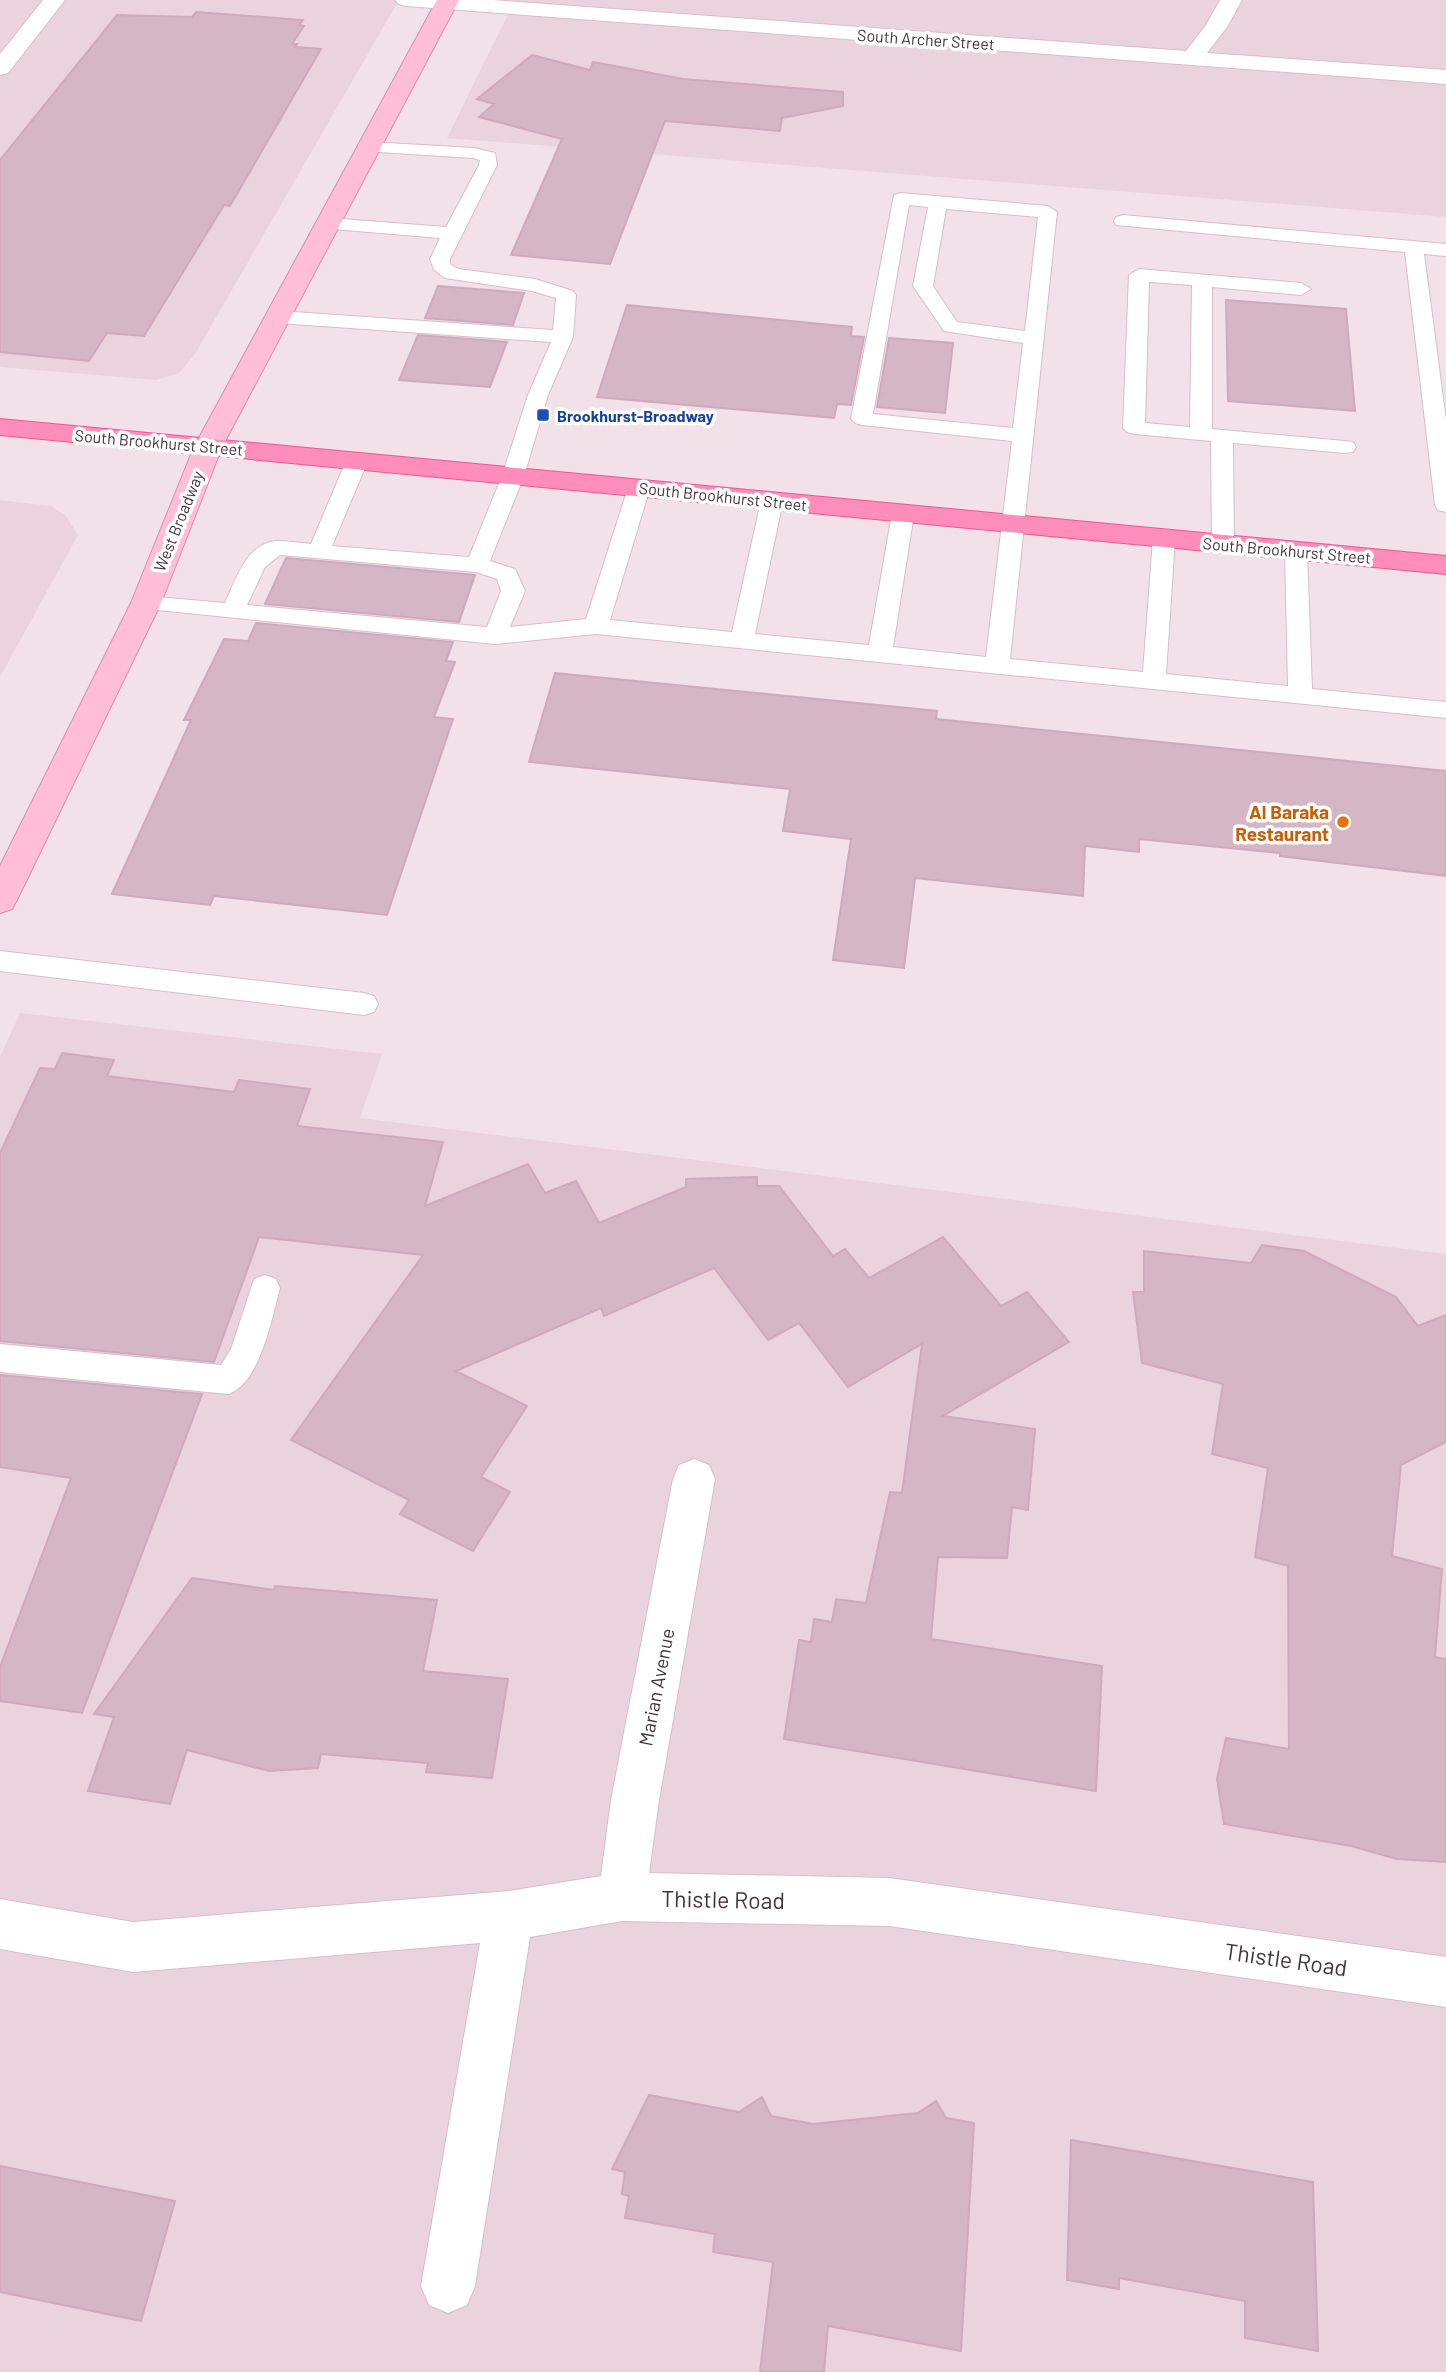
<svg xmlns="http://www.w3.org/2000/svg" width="1446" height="2372" viewBox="0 0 1446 2372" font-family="Barlow,sans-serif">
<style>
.residential{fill:#ebd3dd}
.building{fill:#d4b6c5;stroke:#d0a9bc;stroke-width:2}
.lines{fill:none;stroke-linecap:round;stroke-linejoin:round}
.service-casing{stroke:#d9bdca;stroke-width:2}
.minor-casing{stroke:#d9bdca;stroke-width:2}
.secondary-casing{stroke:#d98faa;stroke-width:2}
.primary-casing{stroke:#ec5693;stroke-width:2}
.service{fill:#fff;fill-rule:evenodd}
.minor{fill:#fff;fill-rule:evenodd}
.secondary{fill:#ffbed5;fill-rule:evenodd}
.primary{fill:#ff8dba;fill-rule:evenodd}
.transit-dot{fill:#1a4fb4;stroke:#fff;stroke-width:2.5}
.food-dot{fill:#e8710a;stroke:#fff;stroke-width:2.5}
.labels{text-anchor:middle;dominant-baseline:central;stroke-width:7;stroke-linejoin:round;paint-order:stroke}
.far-street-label{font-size:16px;fill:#44323b;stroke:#fff}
.far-transit-label{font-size:16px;font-weight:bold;fill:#164399;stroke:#fff;text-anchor:start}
.food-label{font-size:19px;font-weight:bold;fill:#c56008;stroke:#fff;text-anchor:end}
.street-label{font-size:19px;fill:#44323b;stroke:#fff}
.near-street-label{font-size:23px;fill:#44323b;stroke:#fff}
</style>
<rect width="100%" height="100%" fill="#f2e1e8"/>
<path class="residential" d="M0,0H399L195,354L179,373L156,380L0,367Z
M515,0H1446V217L447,138Z
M0,500L51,506L66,516L78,535L0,677Z
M20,1013L382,1054L360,1118L1446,1254V2372H0V1057Z"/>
<path class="building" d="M196,12L303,20L299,25L304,26L292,44H297L295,47L321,49L230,206L224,205L144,336L107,333L89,361L0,352V160L117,15L192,17Z
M532,55L590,70L593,62L683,79L843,92V106L782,118L780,131L665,121L610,264L511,255L562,139L479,117L494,104L477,99Z
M438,286L524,293L513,325L425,318Z
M1226,300L1346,309L1355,411L1228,401Z
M627,305L852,327L851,336L864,337L851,405L837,404L834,418L597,397Z
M418,335L507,342L490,387L399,380Z
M889,338L953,343L945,413L877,407Z
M286,558L475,575L459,622L265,604Z
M256,623L453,642L446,661L455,662L434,717L453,719L387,915L214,896L210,905L112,894L191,720H184L224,639L248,641Z
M555,673L937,711L936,719L1446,771V876L1280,856V853L1139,839V852L1085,846L1083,896L915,878L904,968L833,960L851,839L783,831L790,789L529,762Z
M62,1053L114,1060L107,1076L234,1092L239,1080L310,1089L297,1126L443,1142L425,1206L528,1164L545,1193L576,1181L599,1223L686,1187V1179L757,1177V1186H779L833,1256L845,1249L869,1278L943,1237L1001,1306L1027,1292L1069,1342L943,1416L1035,1429L1028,1510L1012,1507L1007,1558L938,1557L931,1639L1102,1666L1096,1791L784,1739L799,1640L811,1642L814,1619L832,1622L836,1599L866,1603L890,1492L902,1493L922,1344L848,1387L799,1323L768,1340L714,1268L604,1316L601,1308L456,1371L527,1406L481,1477L510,1492L473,1551L400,1514L409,1500L291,1440L423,1255L259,1237L214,1362L0,1341V1153L40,1068L55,1069Z
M1262,1245L1304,1251L1396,1297L1418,1326L1446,1315V1442L1401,1465L1392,1556L1442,1569L1435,1657L1446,1659V1862L1397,1859L1351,1846L1224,1824L1217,1779L1226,1738L1289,1749L1288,1566L1255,1557L1268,1468L1212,1454L1223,1384L1142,1363L1133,1292H1144V1251L1251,1263Z
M0,1375L202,1394L82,1713L0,1701V1667L71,1478L0,1467Z
M192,1578L274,1590L275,1586L437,1600L423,1671L508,1679L492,1778L426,1772L428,1763L321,1754L318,1768L269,1771L187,1750L170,1804L88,1791L114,1717L94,1714Z
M649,2095L739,2112L762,2097L771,2116L813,2124L918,2113L936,2101L946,2118L974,2123L961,2351L828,2326L824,2372H760L773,2262L713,2252L715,2234L625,2218L629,2196L622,2194L625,2172L612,2169Z
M1071,2140L1313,2182L1318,2351L1245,2338V2301L1119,2278V2289L1067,2280Z
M0,2166L175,2201L141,2321L0,2292Z"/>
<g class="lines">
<g class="service-casing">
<path id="service" d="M369,142L474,148L495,153L497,165L450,259V264L458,269L535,279L573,291L576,295L573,337L548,395L524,476L490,561L515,569L525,591L510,627L586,619L628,488L631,483H647L650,488L610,620L732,632L761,501L764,496H780L783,501L755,634L869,645L892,514L895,509H911L914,514L893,647L986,657L1012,441L862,425L855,423L851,419L894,195L901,193L1048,206L1057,212L1010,659L1143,672L1153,539L1156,534H1172L1175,539L1166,674L1288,686L1285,551L1288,546H1304L1307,551L1312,689L1446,702V718L596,634L495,644L138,608L134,603L138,598L146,596L225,603C235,581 247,542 277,541C288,541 300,543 311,544L346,461L349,456H365L368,461L332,546L469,557L502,476L528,395L551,342L279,323L272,321L269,317L272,313L279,311L553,330L556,298L532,291L445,278L434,270L430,259L440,238L321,228L319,224L328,218L446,227L479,165L480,160L473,158L363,151L360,147L363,143ZM909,205L928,207L913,286L944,331L1023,343L1013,428L873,414ZM946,209L1038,217L1025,331L957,322L933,286ZM280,555L476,572L497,579L501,591L487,627L247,605L265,567Z
M1123,215L1446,244V256L1424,254L1446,420V512L1438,510L1435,505L1405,252L1116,225L1114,221L1116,217Z
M1139,269L1301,283L1311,289L1301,295L1212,287V429L1345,441L1353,442L1356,447L1353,452L1345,453L1233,443L1234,544L1231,549H1215L1212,544L1211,441L1134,434L1127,432L1123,428L1129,275ZM1149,282L1192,285L1190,427L1145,423Z
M0,951L364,993L374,996L378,1004L374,1012L364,1015L0,971Z
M265,1275L276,1279L280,1288C272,1317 260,1383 229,1394L0,1372V1344L221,1365L231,1349L254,1279Z"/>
</g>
<g class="minor-casing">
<path id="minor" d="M43,0H65L8,73L0,75V54Z
M395,0H492L1186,51L1206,25L1220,0H1242L1227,27L1207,53L1446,70V84L406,6L399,4Z
M694,1459L709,1465L715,1479L659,1800L649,1873L889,1878L1446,1957V2007L889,1926L622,1921L530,1937L475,2286L467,2305L448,2313L429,2305L421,2286L480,1943L133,1972L0,1949V1899L133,1922L509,1891L601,1876L611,1800L673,1479L679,1465Z"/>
</g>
<g class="secondary-casing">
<path id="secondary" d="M437,0H459L222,447L161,603L17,900L12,909L0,913V866L131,603L194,447Z"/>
</g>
<g class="primary-casing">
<path id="primary" d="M0,419L1446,556V574L0,435Z"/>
</g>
<use href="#service" class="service"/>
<use href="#minor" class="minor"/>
<use href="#secondary" class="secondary"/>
<use href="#primary" class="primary"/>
</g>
<rect class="transit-dot" x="536" y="408" width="14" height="14" rx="3.5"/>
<circle class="food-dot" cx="1343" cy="822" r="7"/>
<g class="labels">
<g class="far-street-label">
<text transform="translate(926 39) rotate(4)">South Archer Street</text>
<text transform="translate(159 442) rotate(5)">South Brookhurst Street</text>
<text transform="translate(723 496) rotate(6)">South Brookhurst Street</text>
<text transform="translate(178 521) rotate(-68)">West Broadway</text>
<text transform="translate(1287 550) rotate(5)">South Brookhurst Street</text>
</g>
<g class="far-transit-label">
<text x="557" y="415">Brookhurst-Broadway</text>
</g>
<g class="food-label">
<text x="1329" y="811">Al Baraka<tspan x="1329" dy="22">Restaurant</tspan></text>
</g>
<g class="street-label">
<text transform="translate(656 1687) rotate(-79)">Marian Avenue</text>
</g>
<g class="near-street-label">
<text transform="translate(723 1899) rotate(1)">Thistle Road</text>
<text transform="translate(1286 1959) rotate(8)">Thistle Road</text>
</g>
</g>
</svg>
